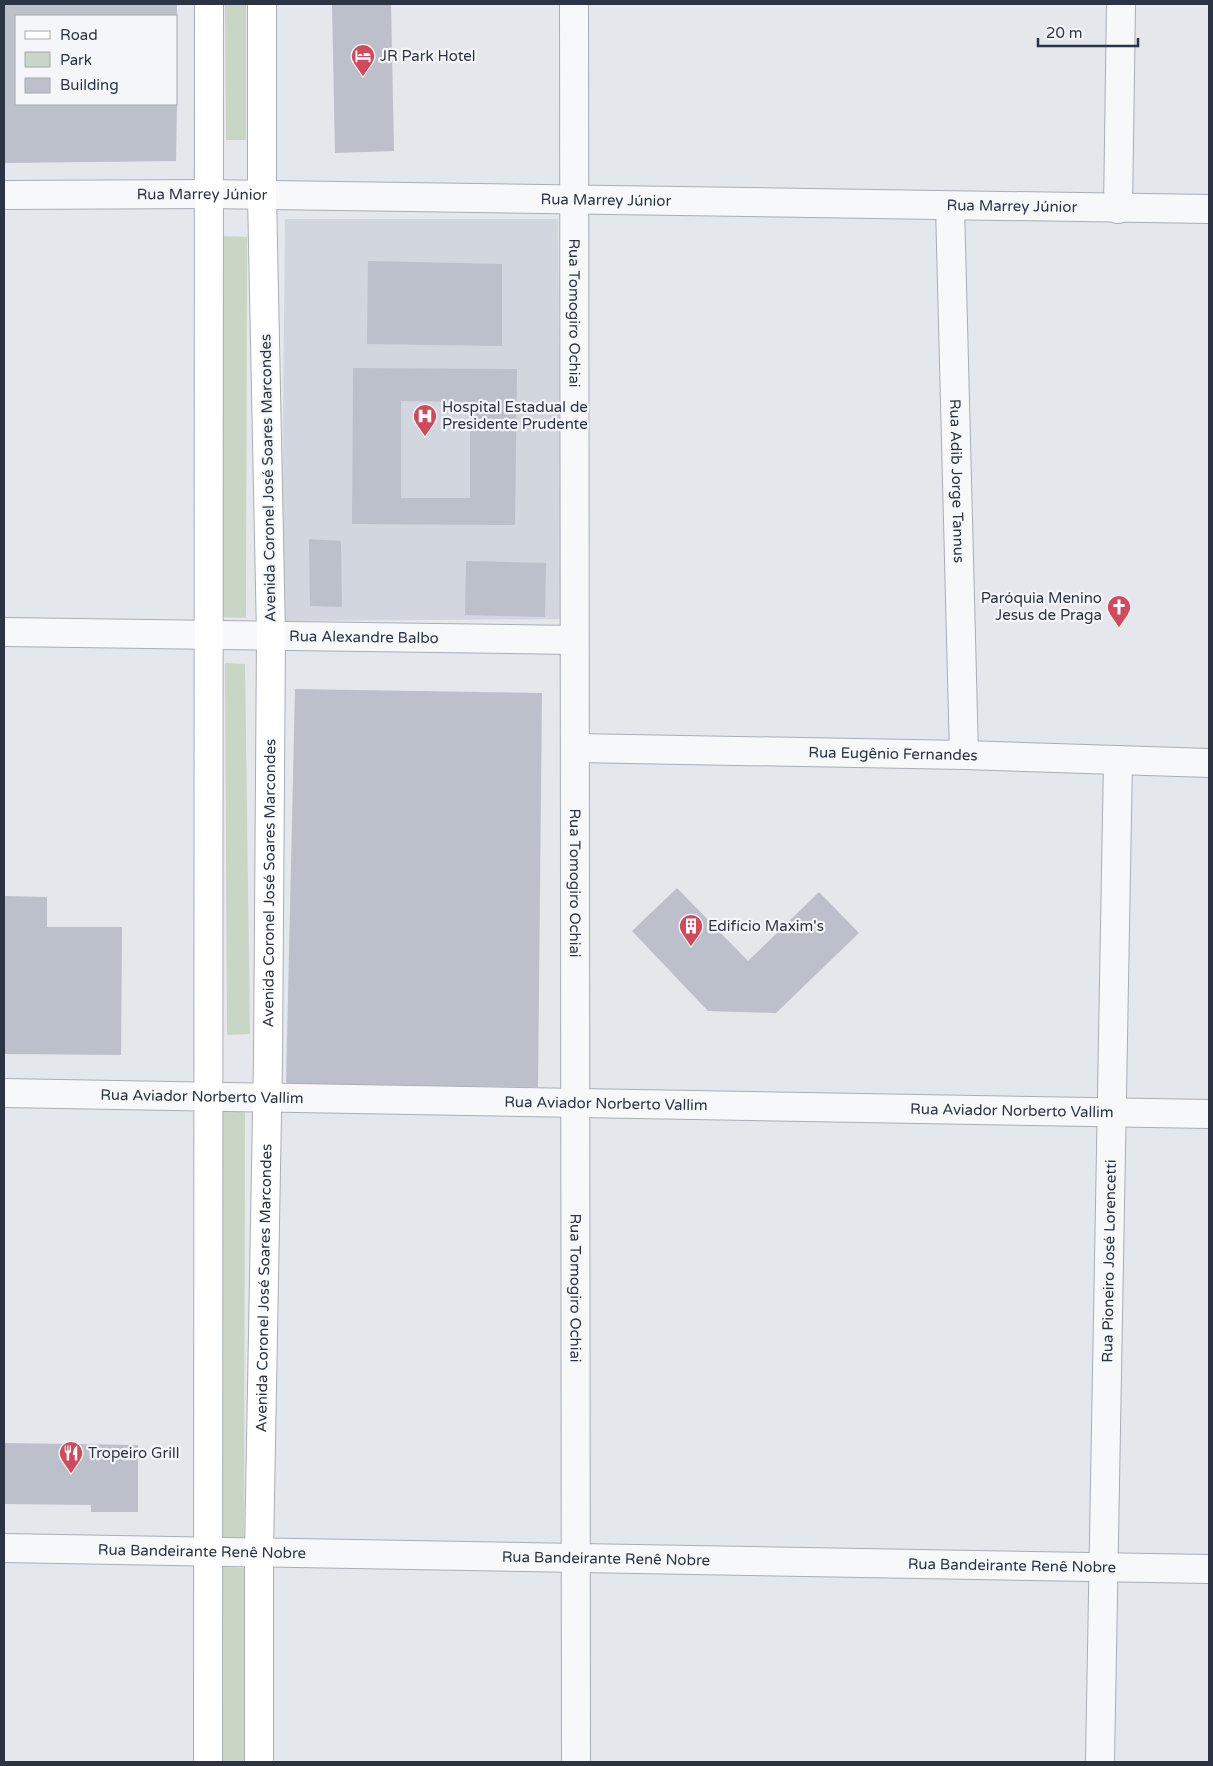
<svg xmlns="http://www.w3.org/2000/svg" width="1213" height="1766" viewBox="0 0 1213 1766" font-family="'Varela Round',sans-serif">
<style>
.built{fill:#d2d6de}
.green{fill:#c9d6c5}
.building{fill:#bbc0ca;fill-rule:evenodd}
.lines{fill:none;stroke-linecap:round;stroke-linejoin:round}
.minor-casing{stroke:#a9aeb7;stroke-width:30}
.secondary-casing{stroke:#a9aeb7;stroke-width:30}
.minor{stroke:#f7f8fa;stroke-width:28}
.secondary{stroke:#fff;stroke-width:28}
.labels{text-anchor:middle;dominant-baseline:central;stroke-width:4.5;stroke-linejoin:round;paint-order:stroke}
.poi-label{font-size:15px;fill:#2b3445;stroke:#f4f6f9;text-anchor:start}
.street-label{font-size:15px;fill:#2b3445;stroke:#f4f6f9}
</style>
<rect width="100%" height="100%" fill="#e4e7ec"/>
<path class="built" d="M285,219H558L562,619L281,621Z"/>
<path class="green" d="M225,4H246V140H226Z
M223,236L247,237L246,618L223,617Z
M225,663L245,664L250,1034L227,1035Z
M222,1111L245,1112L244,1538L222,1537Z
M223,1567L244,1568V1762H223Z"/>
<path class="building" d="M4,4H177V16H16V104H177L176,161L4,163Z
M332,4H391L394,151L335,153Z
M368,261L502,264V346L367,344Z
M353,368L517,369L515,525L352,524ZM401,401L470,402V498H401Z
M309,539L341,541L342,607L310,606Z
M466,561L546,563L545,617L465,615Z
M295,689L542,693L538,1087L286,1084Z
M677,888L748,961L819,892L859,933L776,1013L708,1011L632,931Z
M4,896L47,897V927H122L121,1055L4,1054Z
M4,1443L138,1445V1512H91V1505L4,1504Z"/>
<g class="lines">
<g class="minor-casing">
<g id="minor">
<path id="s1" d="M574,4L576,1762"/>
<path id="s2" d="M4,195L208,194L1209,209"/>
<path id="s3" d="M950,206L964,755"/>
<path d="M1118,209L1121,4"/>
<path id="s4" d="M4,632L574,640"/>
<path id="s5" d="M575,748L964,755L1209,763"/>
<path id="s6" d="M4,1093L1209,1114"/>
<path id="s7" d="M4,1548L1209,1569"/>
<path id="s8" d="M1100,1762L1118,760"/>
</g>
</g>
<g class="secondary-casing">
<g id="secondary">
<path d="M208,1762L209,4"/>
<path id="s9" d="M259,1762V1553L268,1059L271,636L262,195V4"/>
</g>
</g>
<use href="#minor" class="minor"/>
<use href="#secondary" class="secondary"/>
</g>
<defs>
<g id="hotel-pin" transform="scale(1.25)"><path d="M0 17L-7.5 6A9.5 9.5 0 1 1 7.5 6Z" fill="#d1495b" stroke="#f4f6f9"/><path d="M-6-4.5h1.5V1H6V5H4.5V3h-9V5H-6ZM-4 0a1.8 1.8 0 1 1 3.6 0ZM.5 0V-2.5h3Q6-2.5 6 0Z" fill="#fff"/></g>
<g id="hospital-pin" transform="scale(1.25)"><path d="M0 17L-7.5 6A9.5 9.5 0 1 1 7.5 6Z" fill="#d1495b" stroke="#f4f6f9"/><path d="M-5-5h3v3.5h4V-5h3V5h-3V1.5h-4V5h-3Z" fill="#fff"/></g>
<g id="church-pin" transform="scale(1.25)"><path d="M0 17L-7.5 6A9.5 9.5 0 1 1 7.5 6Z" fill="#d1495b" stroke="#f4f6f9"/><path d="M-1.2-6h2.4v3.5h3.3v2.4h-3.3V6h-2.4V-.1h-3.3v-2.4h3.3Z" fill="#fff"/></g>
<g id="building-pin" transform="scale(1.25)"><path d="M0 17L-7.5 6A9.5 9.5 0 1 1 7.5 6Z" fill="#d1495b" stroke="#f4f6f9"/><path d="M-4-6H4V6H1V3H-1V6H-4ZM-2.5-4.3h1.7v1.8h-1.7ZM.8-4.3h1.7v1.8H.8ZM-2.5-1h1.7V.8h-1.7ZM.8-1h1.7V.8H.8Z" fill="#fff"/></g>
<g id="restaurant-pin" transform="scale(1.25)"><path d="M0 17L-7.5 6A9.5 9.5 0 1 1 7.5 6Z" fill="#d1495b" stroke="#f4f6f9"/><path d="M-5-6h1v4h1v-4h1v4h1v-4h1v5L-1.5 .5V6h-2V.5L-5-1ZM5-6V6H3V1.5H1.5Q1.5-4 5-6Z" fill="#fff"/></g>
</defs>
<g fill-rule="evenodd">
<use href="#hotel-pin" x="363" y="56"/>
<use href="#hospital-pin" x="425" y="416"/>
<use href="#church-pin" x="1119" y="607"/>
<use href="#building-pin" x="691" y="926"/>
<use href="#restaurant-pin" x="71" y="1453"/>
</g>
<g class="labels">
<g class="poi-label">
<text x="380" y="56">JR Park Hotel</text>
<text x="442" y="407">Hospital Estadual de<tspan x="442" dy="17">Presidente Prudente</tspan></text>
<text x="1102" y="598" text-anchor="end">Paróquia Menino<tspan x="1102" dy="17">Jesus de Praga</tspan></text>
<text x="708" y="926">Edifício Maxim's</text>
<text x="88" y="1453">Tropeiro Grill</text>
</g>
<g class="street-label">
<text stroke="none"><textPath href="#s2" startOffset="198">Rua Marrey Júnior</textPath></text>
<text stroke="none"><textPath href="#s2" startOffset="602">Rua Marrey Júnior</textPath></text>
<text stroke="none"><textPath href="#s2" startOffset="1008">Rua Marrey Júnior</textPath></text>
<text stroke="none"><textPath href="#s1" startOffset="309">Rua Tomogiro Ochiai</textPath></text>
<text transform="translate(268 478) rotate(-91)">Avenida Coronel José Soares Marcondes</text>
<text stroke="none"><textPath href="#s3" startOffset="275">Rua Adib Jorge Tannus</textPath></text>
<text stroke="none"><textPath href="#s4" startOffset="360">Rua Alexandre Balbo</textPath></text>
<text stroke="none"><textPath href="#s5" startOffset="318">Rua Eugênio Fernandes</textPath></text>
<text stroke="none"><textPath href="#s9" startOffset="879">Avenida Coronel José Soares Marcondes</textPath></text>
<text stroke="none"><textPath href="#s1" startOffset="879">Rua Tomogiro Ochiai</textPath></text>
<text stroke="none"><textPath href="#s6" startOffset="198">Rua Aviador Norberto Vallim</textPath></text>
<text stroke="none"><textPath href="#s6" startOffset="602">Rua Aviador Norberto Vallim</textPath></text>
<text stroke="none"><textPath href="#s6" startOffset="1008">Rua Aviador Norberto Vallim</textPath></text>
<text stroke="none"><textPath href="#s8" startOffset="501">Rua Pioneiro José Lorencetti</textPath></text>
<text stroke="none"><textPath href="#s9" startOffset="474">Avenida Coronel José Soares Marcondes</textPath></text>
<text stroke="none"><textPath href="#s1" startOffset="1284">Rua Tomogiro Ochiai</textPath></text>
<text stroke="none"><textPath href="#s7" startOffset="198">Rua Bandeirante Renê Nobre</textPath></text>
<text stroke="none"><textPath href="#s7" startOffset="602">Rua Bandeirante Renê Nobre</textPath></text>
<text stroke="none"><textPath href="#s7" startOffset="1008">Rua Bandeirante Renê Nobre</textPath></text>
</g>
</g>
<rect width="1213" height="1766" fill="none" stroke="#2b3445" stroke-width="10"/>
<rect x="15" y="15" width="162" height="90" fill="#f4f6f9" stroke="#a4a8b1"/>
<rect x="25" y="31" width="25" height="8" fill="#ffffff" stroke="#a4a8b1"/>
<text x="60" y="40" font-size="15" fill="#2b3445">Road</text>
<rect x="25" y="52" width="25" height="15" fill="#c9d6c5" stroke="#a4a8b1"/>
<text x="60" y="65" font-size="15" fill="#2b3445">Park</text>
<rect x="25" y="78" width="25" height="15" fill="#bbc0ca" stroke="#a4a8b1"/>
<text x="60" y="90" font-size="15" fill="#2b3445">Building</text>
<path d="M1038 38v8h100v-8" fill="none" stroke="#2b3445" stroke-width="2.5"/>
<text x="1046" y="38" font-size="15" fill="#2b3445" stroke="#f4f6f9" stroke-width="4" paint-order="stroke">20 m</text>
</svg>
